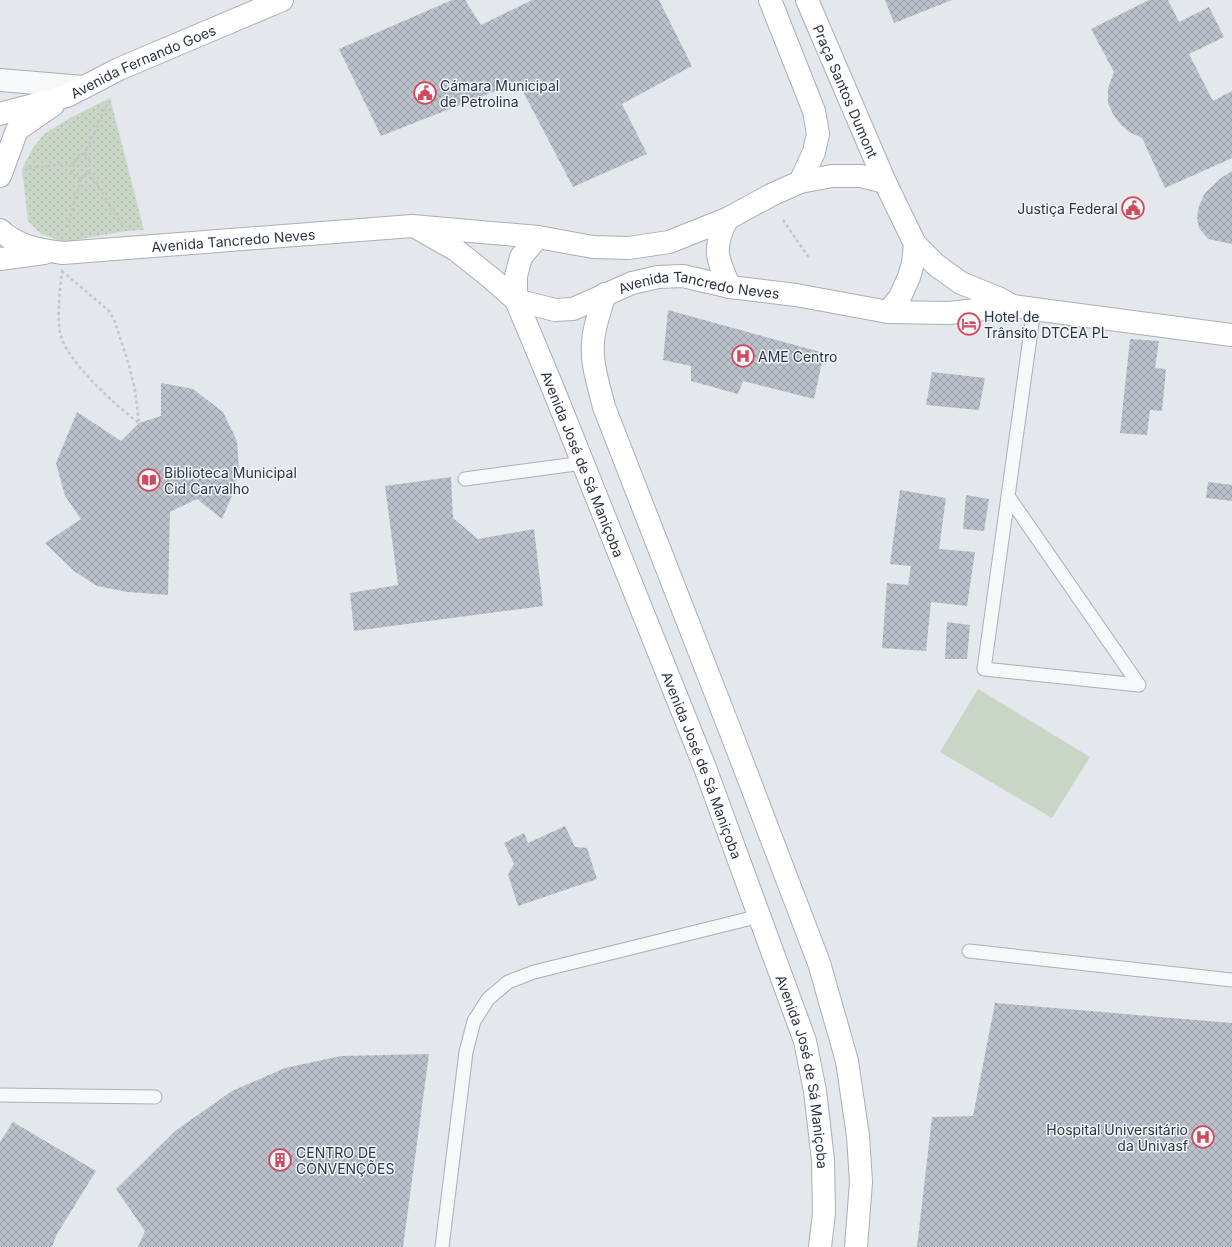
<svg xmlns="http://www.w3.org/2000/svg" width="1232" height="1247" viewBox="0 0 1232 1247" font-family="Inter,sans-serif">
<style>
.grass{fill:#c9d6c5}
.park{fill:url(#park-dots)}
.building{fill:url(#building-cross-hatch)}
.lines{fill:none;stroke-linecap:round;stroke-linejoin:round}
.service-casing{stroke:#a9aeb7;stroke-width:15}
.minor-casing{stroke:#a9aeb7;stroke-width:24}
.secondary-casing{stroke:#a9aeb7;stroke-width:24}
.path{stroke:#c2c5cb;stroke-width:2.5;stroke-dasharray:3 3;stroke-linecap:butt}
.service{stroke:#f7f8fa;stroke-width:13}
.minor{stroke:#f7f8fa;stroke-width:22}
.secondary{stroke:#fff;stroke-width:22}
.labels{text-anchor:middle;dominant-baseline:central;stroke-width:3;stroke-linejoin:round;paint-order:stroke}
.street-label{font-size:14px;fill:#2b3445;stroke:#f4f6f9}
.poi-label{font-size:14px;fill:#2b3445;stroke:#f4f6f9;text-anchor:start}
</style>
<defs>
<pattern id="park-dots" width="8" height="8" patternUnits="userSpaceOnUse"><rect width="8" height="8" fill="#c9d6c5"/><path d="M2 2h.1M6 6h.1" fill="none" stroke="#adb8ab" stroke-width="1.8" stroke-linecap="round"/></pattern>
<pattern id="building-cross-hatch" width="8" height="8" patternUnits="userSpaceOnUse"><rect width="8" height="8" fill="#bbc0ca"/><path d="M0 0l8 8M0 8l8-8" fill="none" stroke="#989da6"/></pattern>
</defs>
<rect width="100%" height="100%" fill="#e4e7ec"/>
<path class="grass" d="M978,689L1090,757L1052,818L940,752Z"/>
<path class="park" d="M110,98L144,230L126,231L63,242L40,233L28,221L22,169L33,148L44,134L70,118Z"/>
<path class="building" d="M452,0H465L481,25L532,0H659L692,66L622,104L647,154L573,187L518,82L381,136L339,49Z
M885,0H952L894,23Z
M1149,0H1168L1179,22L1209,7L1224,37L1189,54L1213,101L1232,91V158L1165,188L1142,138L1129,132L1120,124L1113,114L1108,103V88L1114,72L1091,29Z
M1232,171V244L1208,239L1199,228L1197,218L1199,206L1205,193L1221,178Z
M668,310L824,353L814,399L743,381L738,394L691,381V366L663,360Z
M1130,339L1159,341L1155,368L1166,369L1162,411L1150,410L1147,435L1120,433Z
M932,372L985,378L979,410L926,405Z
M161,383L193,389L223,412L237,441L239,470L234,491L222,519L197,499L170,512L168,595L128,592L97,586L74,571L45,543L81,519L65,496L56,463L77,412L121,441L139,423L161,416Z
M451,477L453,518L478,539L534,529L543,606L354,631L350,593L398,585L385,486Z
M1208,482L1232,485V501L1206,498Z
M900,490L946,498L939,549L975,552L967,606L931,602L926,651L882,648L887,583L908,585L911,566L890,564Z
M966,495L989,499L984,531L963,529Z
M947,622L970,625L967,659H945Z
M565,826L575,847L587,848L597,879L518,906L508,874L514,864L504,843L524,833L528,843Z
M995,1003L1232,1023V1247H917L932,1117L973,1116Z
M429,1054L403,1247H138L145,1231L116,1189L175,1131L232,1091L285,1068L341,1056Z
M13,1122L96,1171L57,1234L52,1247H0V1142Z"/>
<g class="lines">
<g class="service-casing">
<path id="service" d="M465,479L583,463
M1008,496L1139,685L984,669L1034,309
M969,951L1232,980
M0,1095L155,1097
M442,1247L466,1052L474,1021L488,999L508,982L534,972L760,916"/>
</g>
<g class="minor-casing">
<path id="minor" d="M0,80L83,87"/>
</g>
<g class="secondary-casing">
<g id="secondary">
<path d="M770,0L814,111L818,134L814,152L800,182"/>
<path id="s1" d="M807,0L885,182L915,244L913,263L909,277L900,297L888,312"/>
<path id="s2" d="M0,114L67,96L119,69L282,0"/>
<path d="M0,176L17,130L53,105"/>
<path d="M727,219C712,249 717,259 730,287"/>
<path id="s3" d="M419,229L456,250L491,278L516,300L555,310L573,309L632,283L658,277L683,276L730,287L796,295L888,312L949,313L1013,306"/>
<path id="s4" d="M0,230C18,247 40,250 63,253L412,226L538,237L593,247L629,248L669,242L727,219L771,195L800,182L832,176H861L885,182"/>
<path id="s5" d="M538,237L521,257L516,276V300L552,386L704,765L805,1041L815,1091L823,1160L824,1213L820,1247"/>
<path d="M915,244L936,265L961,283L998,298L1013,306L1034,309L1232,335"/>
<path d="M0,259L44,253"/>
<path d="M605,294C600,310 594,326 593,342C591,364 599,386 604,407L735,743L819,963L847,1061L858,1136L861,1182L856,1247"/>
</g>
</g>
<path class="path" d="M85,153C92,165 92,169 81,179L71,173L77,156L85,153L107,104
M29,168L74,163
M89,172L122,224
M783,220L809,258
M67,228L81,179
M62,271L108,310L114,319L129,365L135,390L139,423C117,407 63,358 60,332C57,312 60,290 62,271Z"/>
<use href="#service" class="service"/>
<use href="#minor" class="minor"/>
<use href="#secondary" class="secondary"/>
</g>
<defs>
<g id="civic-ring" transform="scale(1.15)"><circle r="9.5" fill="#f4f6f9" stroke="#d1495b" stroke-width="1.5"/><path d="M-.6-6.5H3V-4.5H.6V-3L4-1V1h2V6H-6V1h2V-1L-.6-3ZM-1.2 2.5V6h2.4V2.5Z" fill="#d1495b"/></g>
<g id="hotel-ring" transform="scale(1.15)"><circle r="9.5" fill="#f4f6f9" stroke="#d1495b" stroke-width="1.5"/><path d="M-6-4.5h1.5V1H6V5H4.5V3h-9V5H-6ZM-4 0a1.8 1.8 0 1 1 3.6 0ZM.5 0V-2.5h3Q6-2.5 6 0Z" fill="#d1495b"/></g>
<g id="hospital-ring" transform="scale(1.15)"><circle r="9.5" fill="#f4f6f9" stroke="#d1495b" stroke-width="1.5"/><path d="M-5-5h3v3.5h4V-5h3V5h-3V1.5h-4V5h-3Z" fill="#d1495b"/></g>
<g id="library-ring" transform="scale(1.15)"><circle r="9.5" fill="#f4f6f9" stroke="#d1495b" stroke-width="1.5"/><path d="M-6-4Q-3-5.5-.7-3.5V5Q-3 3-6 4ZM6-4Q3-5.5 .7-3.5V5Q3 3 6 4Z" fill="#d1495b"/></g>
<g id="building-ring" transform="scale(1.15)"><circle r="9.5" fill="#f4f6f9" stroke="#d1495b" stroke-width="1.5"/><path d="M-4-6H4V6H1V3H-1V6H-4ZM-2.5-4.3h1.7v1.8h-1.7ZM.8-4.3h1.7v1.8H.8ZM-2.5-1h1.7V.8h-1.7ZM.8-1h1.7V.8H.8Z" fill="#d1495b"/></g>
</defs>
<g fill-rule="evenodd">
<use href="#civic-ring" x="425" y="93"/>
<use href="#civic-ring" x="1133" y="208"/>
<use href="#hotel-ring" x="969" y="324"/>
<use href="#hospital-ring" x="743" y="356"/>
<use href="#library-ring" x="149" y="480"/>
<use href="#hospital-ring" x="1203" y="1137"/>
<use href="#building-ring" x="280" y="1160"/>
</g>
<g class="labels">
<g class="street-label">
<text stroke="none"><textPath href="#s2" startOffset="153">Avenida Fernando Goes</textPath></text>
<text stroke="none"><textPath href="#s1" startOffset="99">Praça Santos Dumont</textPath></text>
<text stroke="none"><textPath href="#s4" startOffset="239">Avenida Tancredo Neves</textPath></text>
<text stroke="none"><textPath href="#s3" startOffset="311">Avenida Tancredo Neves</textPath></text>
<text stroke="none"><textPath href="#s5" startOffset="247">Avenida José de Sá Maniçoba</textPath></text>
<text stroke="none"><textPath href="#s5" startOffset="571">Avenida José de Sá Maniçoba</textPath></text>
<text stroke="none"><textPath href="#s5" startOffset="895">Avenida José de Sá Maniçoba</textPath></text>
</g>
<g class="poi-label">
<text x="440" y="85">Cámara Municipal<tspan x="440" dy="16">de Petrolina</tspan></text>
<text x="1118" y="208" text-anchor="end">Justiça Federal</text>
<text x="984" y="316">Hotel de<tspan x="984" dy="16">Trânsito DTCEA PL</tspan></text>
<text x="758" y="356">AME Centro</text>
<text x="164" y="472">Biblioteca Municipal<tspan x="164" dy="16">Cid Carvalho</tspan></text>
<text x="1188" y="1129" text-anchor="end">Hospital Universitário<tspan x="1188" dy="16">da Univasf</tspan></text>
<text x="296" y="1152">CENTRO DE<tspan x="296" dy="16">CONVENÇÕES</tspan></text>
</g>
</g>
</svg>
